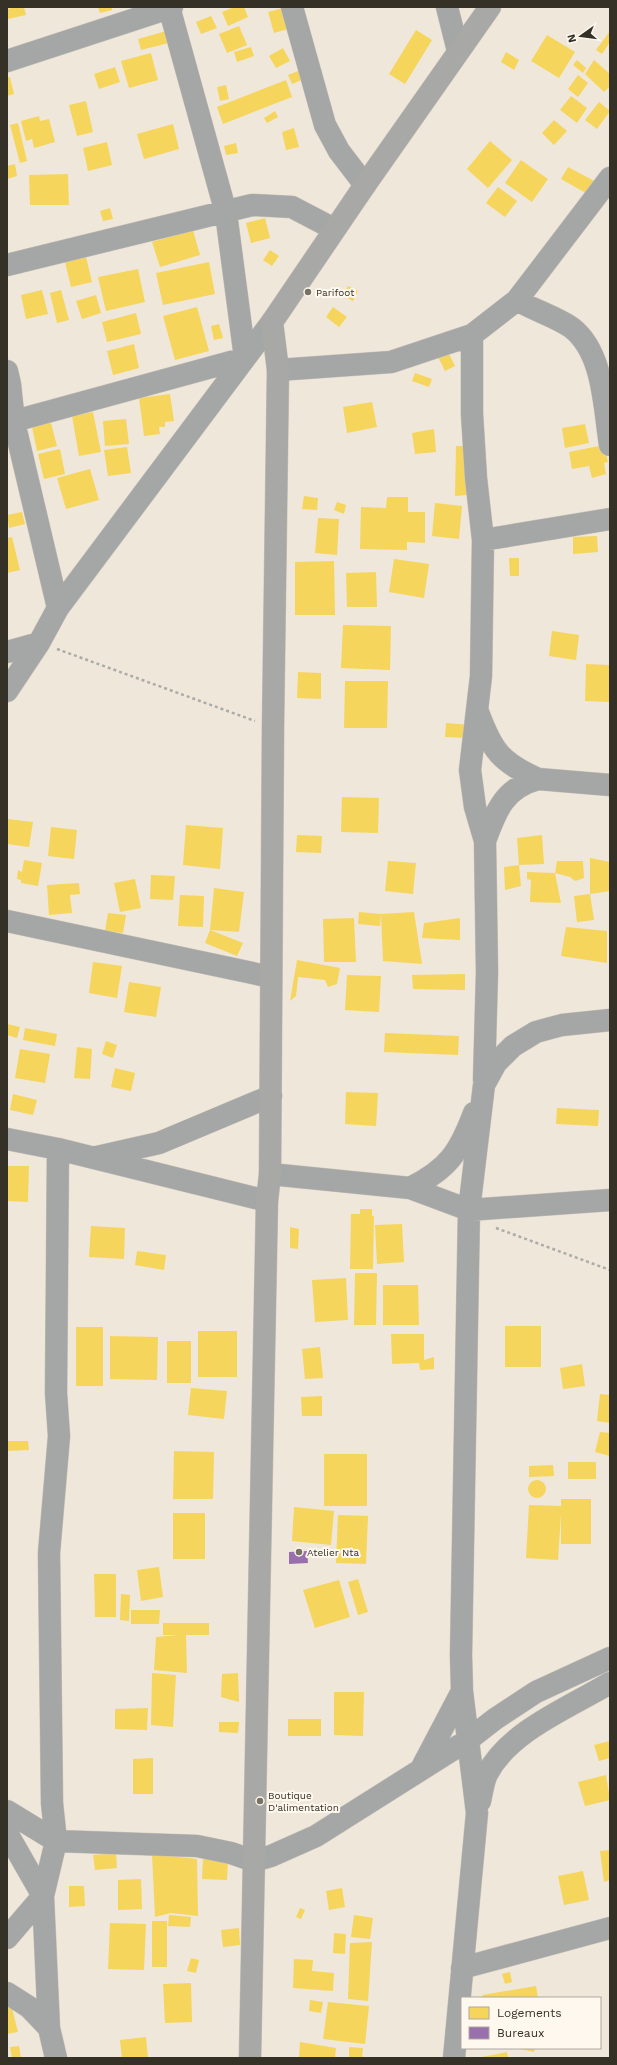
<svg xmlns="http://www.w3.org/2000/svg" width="617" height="2065" viewBox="0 0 617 2065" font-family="'Work Sans',sans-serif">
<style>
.homes{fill:#f6d55c}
.offices{fill:#9970ab}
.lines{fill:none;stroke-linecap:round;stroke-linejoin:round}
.minor-casing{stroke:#ccc5bb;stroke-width:23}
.major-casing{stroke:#ccc5bb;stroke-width:23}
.path{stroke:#ababa8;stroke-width:2.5;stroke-dasharray:3 3;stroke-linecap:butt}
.minor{stroke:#a5a7a7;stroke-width:22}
.major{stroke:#a8a8a6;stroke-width:22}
.poi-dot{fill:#777166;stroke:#fef8ee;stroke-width:1.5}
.labels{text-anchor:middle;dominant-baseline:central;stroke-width:4;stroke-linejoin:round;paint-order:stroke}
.poi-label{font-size:10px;fill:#363127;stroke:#fef8ee;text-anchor:start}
</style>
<rect width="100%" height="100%" fill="#efe7da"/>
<path class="homes" d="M15,7H24L26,15L8,19L7,9Z
M98,7H112V10L100,13Z
M234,7H244L248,17L228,26L222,12Z
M283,8L288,29L274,33L268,12Z
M211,16L217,28L201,34L196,22Z
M239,26L247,45L227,53L219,34Z
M170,30L173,42L141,50L138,39Z
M416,30L432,40L405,84L389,74Z
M610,31V42L602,54L596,50Z
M547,35L575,52L559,78L531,61Z
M251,47L254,56L237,62L234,52Z
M283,48L290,61L276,68L269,56Z
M506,52L519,60L514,70L501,62Z
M151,53L158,80L129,88L121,61Z
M577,60L586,68L583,73L573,65Z
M594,60L610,74V86L604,92L585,74Z
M115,67L120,82L99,89L94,74Z
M301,70L304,79L292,84L288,75Z
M578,75L588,83L578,97L568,89Z
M7,77H10L14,94L7,96Z
M286,80L292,97L223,124L217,107Z
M226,85L229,99L220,101L217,87Z
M571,96L587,108L577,123L560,110Z
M86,101L93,132L77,136L69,105Z
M599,102L610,111L597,129L585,120Z
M275,111L278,117L267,123L264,118Z
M39,116L40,121L49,119L55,142L34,148L32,139L26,141L21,121Z
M554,120L567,131L554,145L542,133Z
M18,123L27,161L20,163L10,125Z
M173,124L179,149L144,159L137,134Z
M294,128L299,147L286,150L282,132Z
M490,141L512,160L488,188L467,169Z
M107,142L112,165L88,171L83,148Z
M236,143L238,153L226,155L224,146Z
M521,160L548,179L532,202L505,183Z
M15,164L17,176L7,179V166Z
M568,167L598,183L591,196L561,179Z
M68,174L69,205H30L29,175Z
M498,187L517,201L505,217L486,203Z
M110,208L113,219L103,221L100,211Z
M265,218L270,238L251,243L246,223Z
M193,230L200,255L160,267L152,242Z
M270,250L279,256L272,266L263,260Z
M86,257L92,282L71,287L65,262Z
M209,262L215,294L163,305L156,273Z
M138,269L145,302L106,311L98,277Z
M348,286L358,291L353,301L343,296Z
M42,290L48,314L26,319L21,295Z
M61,290L69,320L57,323L50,293Z
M96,295L101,313L82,319L76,301Z
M197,307L209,351L175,360L163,316Z
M333,307L347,317L339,327L326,317Z
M136,313L141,334L107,342L102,322Z
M219,324L223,338L214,340L211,326Z
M134,344L139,368L113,375L107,351Z
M447,350L455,366L445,371L437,355Z
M415,373L432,379L429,387L412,381Z
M170,394L174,421L165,422V427H159L160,434L144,436L139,398Z
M372,402L377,427L347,433L343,407Z
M93,412L101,452L79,456L72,416Z
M126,419L129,444L105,446L103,421Z
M51,423L57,446L37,451L32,427Z
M585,424L589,443L565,448L562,428Z
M434,429L436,452L415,454L412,433Z
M604,445L608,462L604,463L606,474L592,478L589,466L572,469L569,452Z
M456,446H468L467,495L455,496Z
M127,447L131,473L108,476L104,450Z
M60,449L65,474L44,479L38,454Z
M90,469L99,500L66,509L57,478Z
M304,496L318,498L317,510L302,509Z
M387,497H408V512H425V543L407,542V550L360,549L361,507L386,508Z
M337,502L346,505L344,514L334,510Z
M435,503L462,506L459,539L432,536Z
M22,512L25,524L9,528L7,515Z
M318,518L339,519L337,555L315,553Z
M597,536L598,552L573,554V537Z
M12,537L20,570L7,573V538Z
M509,558H519V576H510Z
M394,559L429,564L424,598L389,592Z
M334,561L335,615H295V562Z
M376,572L377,607H347L346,573Z
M343,625L391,626L390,670L341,668Z
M552,631L579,635L576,660L549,656Z
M586,664L610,665V702L585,701Z
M298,672L321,673V699L297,698Z
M345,681H388L387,728H344Z
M446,723L470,725L469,738L445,737Z
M342,797L379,798L378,833L341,832Z
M7,819L33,822L29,847L7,844Z
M186,825L223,828L220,869L183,865Z
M51,827L77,830L74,859L48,856Z
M297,835L322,836L321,853L296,852Z
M542,835L544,864L519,865L517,838Z
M590,858L610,862V891L590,894Z
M24,860L42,863L38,886L21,883V880L17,879L18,870L22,872Z
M388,861L416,863L413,894L385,891Z
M557,861H583L584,878L575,881L570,877L555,873Z
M519,865L521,886L505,890L504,867Z
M527,872L555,873L561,903L530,902L531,880L527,879Z
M151,875L175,876L173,900L150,899Z
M135,879L141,908L120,912L114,883Z
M79,883L80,894L70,895L72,913L49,915L47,885Z
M214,888L244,892L239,932L210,930L243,943L237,956L205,943L210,930Z
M590,894L594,920L577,922L574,896Z
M180,895L204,896L203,927L178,926Z
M359,912L381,914L380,926L358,924Z
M414,912L422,964L383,961L381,914Z
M108,913L126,915L123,933L105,931Z
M354,918L356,962H324L323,919Z
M460,918V940L422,938L424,923Z
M566,927L607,931V963L561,956Z
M297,960L340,968L337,984L328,987L325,980L298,977L296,996L290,1001Z
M93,962L122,966L117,998L89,993Z
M465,974V990L413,989L412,975Z
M347,975L381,976L379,1012L345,1010Z
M129,982L161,987L156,1017L124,1012Z
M7,1024L20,1027L17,1038L7,1035Z
M25,1028L57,1034L55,1046L23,1040Z
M385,1033L459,1036L458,1055L384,1052Z
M106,1041L117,1045L113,1058L102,1054Z
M77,1047L92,1049L90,1079L74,1078Z
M20,1049L50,1054L45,1083L15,1078Z
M115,1068L135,1073L131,1091L111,1087Z
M346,1092L378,1093L376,1126L345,1124Z
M13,1094L37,1100L33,1115L10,1110Z
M557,1108L599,1110L598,1126L556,1124Z
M7,1166H29L28,1202L7,1201Z
M360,1209H372V1216H374L373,1269H350L351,1214H360Z
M402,1224L404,1262L377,1264L375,1225Z
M91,1226L125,1228L124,1259L89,1257Z
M290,1227L299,1229L298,1249L290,1248Z
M137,1251L166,1255L164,1270L135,1265Z
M355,1273H377L376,1325H354Z
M346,1278L348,1320L315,1322L312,1280Z
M383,1285H418L419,1325H383Z
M505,1326H541V1367H505Z
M76,1327H103V1386H76Z
M198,1331H237V1377H198Z
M391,1334H424V1360L434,1357V1369L420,1370L419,1363L392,1364Z
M110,1336L158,1337L157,1380L110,1379Z
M167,1341H191V1383H167Z
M320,1347L323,1378L305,1379L302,1349Z
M582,1364L585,1386L563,1389L560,1368Z
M191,1388L227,1391L224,1419L188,1415Z
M600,1394L610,1395V1423L597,1421Z
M322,1396V1416H302L301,1397Z
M600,1432L610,1433V1456L595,1452Z
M7,1441H28L29,1450L7,1451Z
M174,1451L214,1452L213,1499H173Z
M324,1454H367V1506H324Z
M568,1462H596V1479H568Z
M553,1465L554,1476L529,1477V1466Z
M528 1489a9 9 0 1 1 18 0a9 9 0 1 1-18 0Z
M561,1499H591V1544H561V1514L558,1560L526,1558L529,1505L561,1506Z
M294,1507L334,1511L331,1545L292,1541Z
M173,1513H205V1559H173Z
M338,1515L368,1516L366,1564L336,1563Z
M159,1567L163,1597L141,1601L137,1570Z
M94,1574H116V1617H95Z
M358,1579L368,1612L358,1615L348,1582Z
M339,1580L350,1617L315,1628L303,1590Z
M121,1594L130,1595L129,1621L120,1620Z
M131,1610H160L159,1624H131Z
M163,1623H209V1635H186L187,1673L154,1670L156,1637L178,1635H163Z
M152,1673L176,1675L173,1727L151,1725Z
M238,1673L239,1702L221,1697L222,1674Z
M334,1692H364L363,1736L334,1735Z
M148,1708L147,1730L115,1729V1709Z
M288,1719H321V1736H288Z
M219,1722H239L238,1733L219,1732Z
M610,1741V1758L599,1761L594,1745Z
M153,1758V1794H133V1759Z
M606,1775L610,1800L585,1806L578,1782Z
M610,1850V1880L604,1882L600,1851Z
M116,1853L117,1868L95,1870L93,1855Z
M152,1854L197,1859L198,1916L171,1913L155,1917Z
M203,1859L228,1860L227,1880L202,1879Z
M583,1871L589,1900L564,1905L558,1876Z
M141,1879L142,1909L118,1910V1880Z
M69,1886H84L85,1906L69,1907Z
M342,1888L345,1907L329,1910L326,1891Z
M300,1908L305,1910L301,1919L296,1917Z
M169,1915L191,1917L190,1927L168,1926Z
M354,1915L373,1918L370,1939L351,1937Z
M152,1921H167V1967H152Z
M110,1923L146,1924L144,1970L108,1969Z
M239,1928L240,1945L223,1947L221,1930Z
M334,1933L346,1934L345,1954L333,1953Z
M372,1942L368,2001L348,1999L350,1943Z
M191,1958L199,1960L196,1973L187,1971Z
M294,1959L313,1960L312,1971L334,1973L333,1991L293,1988Z
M510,1972L512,1982L505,1984L502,1974Z
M191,1983L192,2022L165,2023L163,1984Z
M536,1986L538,1998H483L482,1995Z
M310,2000L323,2002L321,2013L309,2011Z
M10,2001L18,2032L7,2034V2002Z
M328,2002L369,2006L365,2044L323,2039Z
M146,2037L148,2058H122L120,2040Z
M300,2042L336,2048L335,2058H299Z
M19,2046L21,2058H12L10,2047Z
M349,2047L363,2048L362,2058H349Z
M517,2048H535L534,2052Z
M507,2052L508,2058H482V2057Z"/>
<path class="offices" d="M307,1551L308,1563L289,1564V1552Z"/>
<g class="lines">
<g class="minor-casing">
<path id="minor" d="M292,7L325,125L339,151L365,185
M447,7L458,51
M7,61L172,7
M7,265L252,205L292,207L334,229
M517,300L610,178
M472,335L517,300C533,310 557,317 572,328C604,353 604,408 610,445
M278,370L391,362L472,335V414L476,478L483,540L481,676L470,770L475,807L485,841L487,972L484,1080
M7,371L10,384L14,422L58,608
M7,423L245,358L226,213L169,7
M483,540L610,519
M7,652L39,643
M7,691L39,643L58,608L272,322
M478,712C492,750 500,762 538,779
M485,841C496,811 504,788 538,779L610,785
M7,921L271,977
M7,1139L58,1149L267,1201
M97,1157L159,1143L271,1096
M270,1174L410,1188L469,1210L610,1200
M410,1188C448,1169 459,1153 474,1113
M421,1769L462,1691
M480,1801C482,1793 483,1782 487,1774C509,1731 570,1707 610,1683
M7,1811L56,1841
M7,1833L43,1896
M56,1841L52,1803L49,1553L59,1436L56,1393L58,1149
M7,1938L43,1896
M462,1968L610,1928
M7,1993L29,2007L49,2028L56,2058
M49,2028L43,1896L56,1841L197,1846L231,1853L254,1861L271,1856L316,1836L468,1740L495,1719L536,1692L610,1658
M454,2058L477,1813L462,1691L461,1655L469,1210L484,1085L496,1063L513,1046L536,1032L562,1025L610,1020"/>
</g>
<g class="major-casing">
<path id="major" d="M250,2058L267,1201L270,1174L273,727L278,370L272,322L365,185L490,7"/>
</g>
<path class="path" d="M57,649L255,721
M496,1228L610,1270"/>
<use href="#minor" class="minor"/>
<use href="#major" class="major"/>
</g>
<g class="poi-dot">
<circle cx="308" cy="292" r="4"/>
<circle cx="299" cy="1552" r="4"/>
<circle cx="260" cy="1801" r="4"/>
</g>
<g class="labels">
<g class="poi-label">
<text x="316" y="292">Parifoot</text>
<text x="307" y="1552">Atelier Nta</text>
<text x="268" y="1795">Boutique<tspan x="268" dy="12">D'alimentation</tspan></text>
</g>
</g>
<rect width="617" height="2065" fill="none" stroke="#363127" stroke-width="16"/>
<rect x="461" y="1997" width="140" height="52" fill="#fef8ee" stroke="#aea89e"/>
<rect x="469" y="2007" width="20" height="12" fill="#f6d55c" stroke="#aea89e"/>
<text x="497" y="2017" font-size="12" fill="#363127">Logements</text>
<rect x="469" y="2027" width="20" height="12" fill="#9970ab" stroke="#aea89e"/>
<text x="497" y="2037" font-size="12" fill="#363127">Bureaux</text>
<g transform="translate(581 36) rotate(256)" stroke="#fef8ee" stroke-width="3" paint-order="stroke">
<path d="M0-3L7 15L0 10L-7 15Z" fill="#363127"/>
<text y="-6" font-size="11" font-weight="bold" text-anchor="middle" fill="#363127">N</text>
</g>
</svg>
